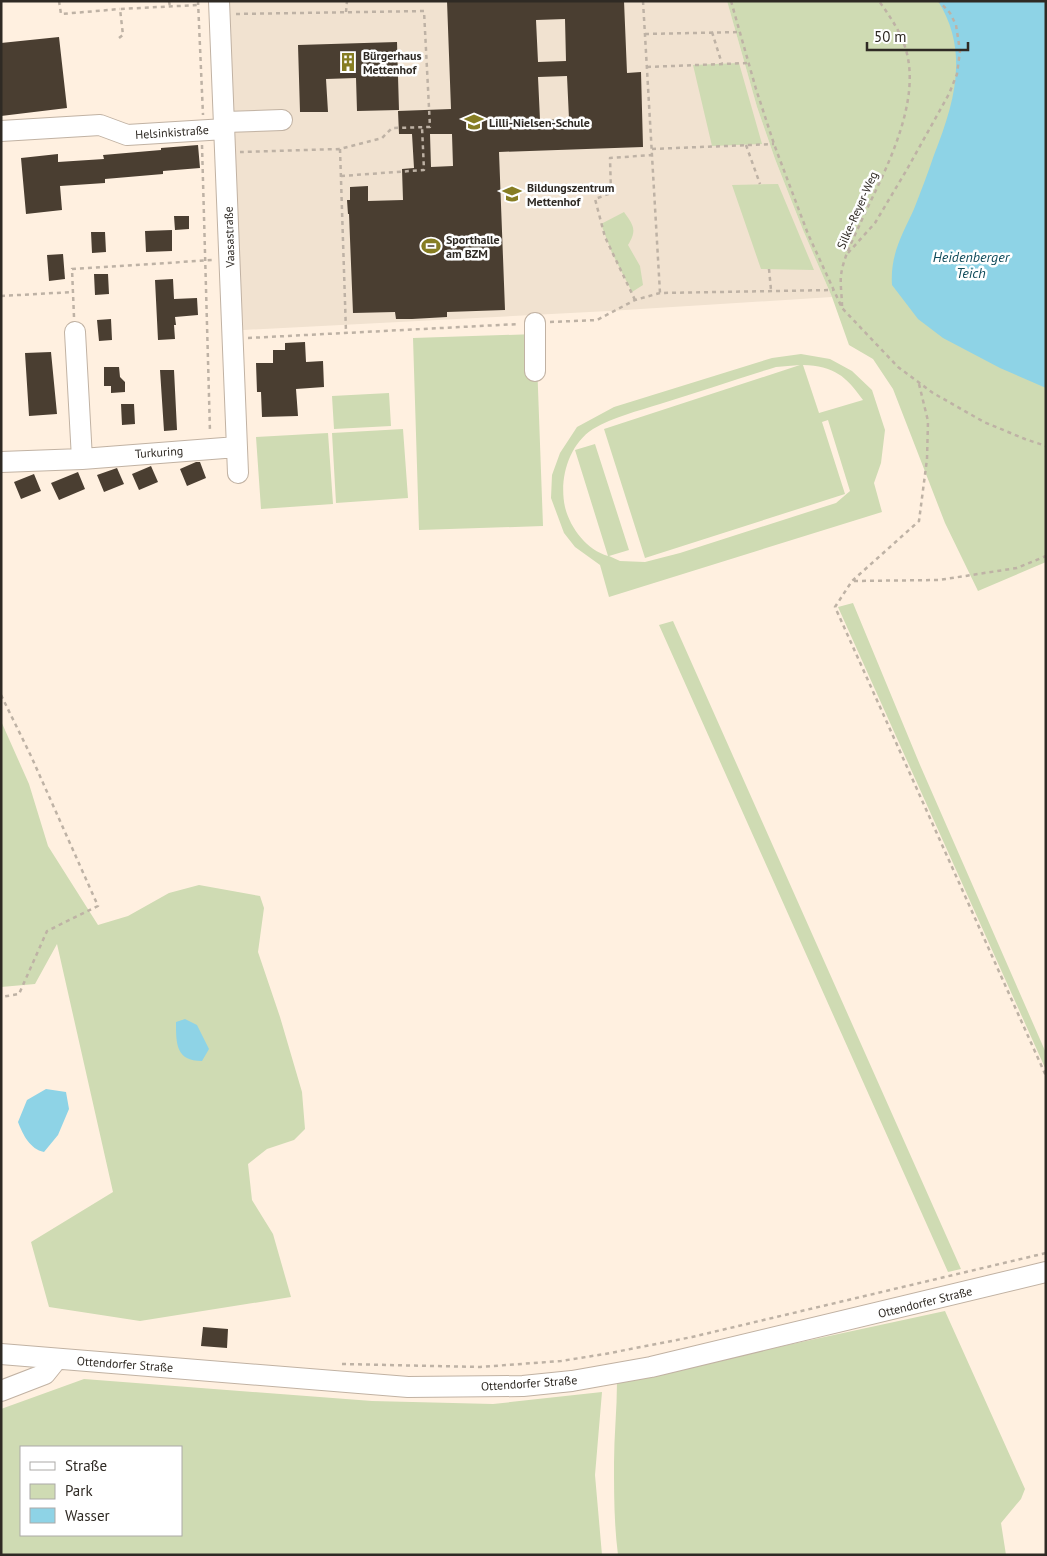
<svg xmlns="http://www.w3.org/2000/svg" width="1047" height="1556" viewBox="0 0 1047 1556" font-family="'PT Sans',sans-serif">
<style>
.education{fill:#f1e2d0}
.green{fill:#cfdbb3;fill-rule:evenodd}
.water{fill:#8ed3e6}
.building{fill:#4a3e31;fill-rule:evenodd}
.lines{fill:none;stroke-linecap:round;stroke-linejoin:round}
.minor-casing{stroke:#c1b2a3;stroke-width:22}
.path{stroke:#beb2a5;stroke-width:2.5;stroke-dasharray:4 4;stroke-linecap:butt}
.minor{stroke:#fff;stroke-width:20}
.labels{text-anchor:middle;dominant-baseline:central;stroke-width:5;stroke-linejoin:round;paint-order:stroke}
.poi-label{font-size:12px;font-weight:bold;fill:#2f2a24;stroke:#fff;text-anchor:start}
.street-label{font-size:12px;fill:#2f2a24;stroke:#fff}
.water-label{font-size:14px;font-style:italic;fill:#114c5b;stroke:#fff}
</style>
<rect width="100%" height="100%" fill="#fff0e0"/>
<path class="education" d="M226,1H727L757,107L775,159L803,230L832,297L609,311L243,330Z"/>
<path class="green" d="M727,1H1046V562L978,591L945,523L893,389L873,359L849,345L832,297L803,230L775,159L757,107Z
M739,63L762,144L712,146L693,65Z
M778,184L814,270L761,269L732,185Z
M624,212C634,226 637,230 628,245L640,266L643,285L632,292L612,253L601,224Z
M536,334L543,526L419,530L413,338Z
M801,354L830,359L852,371L872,390L885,430L881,463L874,483L882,512L609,597L600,565L575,547L564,533L551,498L552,475L560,453L577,427L614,407L772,358ZM800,365L604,429L645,558L845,494L822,422L828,420L850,491L836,503L680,553L645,562L620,561L609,556L629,550L595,444L575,450L608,556C587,550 570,528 565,507C559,480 568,445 593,429C613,417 638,411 660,404C699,392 737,379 776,367ZM803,365C834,366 846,376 863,400L819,413Z
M389,393L391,426L334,429L332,396Z
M403,429L408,498L336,503L332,433Z
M328,433L333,504L261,509L256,437Z
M853,603L920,765L1046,1053V1070L838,607Z
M673,621L961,1269L948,1272L659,625Z
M1,721L29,784L48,846L98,925L128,916L169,893L199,885L260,896L264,908L258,952L280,1017L302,1092L305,1129L294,1140L267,1149L248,1164L252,1200L273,1234L291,1297L140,1321L49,1307L31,1242L113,1192L57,944L35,984L1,987Z
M945,1311L1025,1489L1021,1499L1001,1523L1006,1555H618C614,1524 614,1493 614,1463C614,1436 617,1409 617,1382Z
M84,1379L372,1401L493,1404L602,1392L595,1475L602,1555H1V1409ZM21,1447H181V1535H21Z"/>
<path class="water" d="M938,1H1046V388L1000,368L943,338L918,319L892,285C890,255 902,235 914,209C921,191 928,173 934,155C954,104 970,52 938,1Z
M185,1019L197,1025L209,1049L202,1061C176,1061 176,1044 176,1022Z
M46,1089L66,1092L69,1109L58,1135L44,1152C30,1149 23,1135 18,1122L27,1100Z"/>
<path class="building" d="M447,1H624L627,73L641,72L643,147L499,152L505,310L447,312V317L412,319H396L395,312L353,313L349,214H348L347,200H350V187L368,186V201L403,200L402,169L414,168L412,134H399L398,111L451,109ZM565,19L566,61L538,62L536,20ZM567,76L569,119L540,120L538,77ZM430,134H452L453,166L431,167Z
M59,37L67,108L1,116V43Z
M397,42L399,110L357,111L356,78L326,79L328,112H300L298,45Z
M198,145L200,168L163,171V174L105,179V183L60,186L62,210L26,214L21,158L58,154V162L104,159L103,155L161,150V148Z
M174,216H189V229L175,230Z
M172,230V251L146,252L145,231Z
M91,232H105L106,252L92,253Z
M63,254L65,279L49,281L47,255Z
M94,274H108L109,294L95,295Z
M173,279L174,299L197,298L198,315L175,317L176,325H174L175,339L158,340L155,280Z
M111,319L112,340L99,341L97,320Z
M305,342L306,362L323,361L324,387L296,389L298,416L262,417L261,392H257L256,363H273V350H285V343Z
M51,352L57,414L29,416L25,353Z
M104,367H119L120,377L125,382V392L111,393V386H104Z
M160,370H174L177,430L164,431Z
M121,404H134L135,424L122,425Z
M196,462H200L206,478L187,486L180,469Z
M151,466L158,482L139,490L132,474Z
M117,468L124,484L104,492L97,475Z
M78,472L85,489L59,500L51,483Z
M34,474L41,491L21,499L14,482Z
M203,1327L228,1329L227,1348L201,1346Z"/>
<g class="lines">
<g class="minor-casing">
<path id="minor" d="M219,1L238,473
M225,122L282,120
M1,131L100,125L127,135L225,129
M75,332L82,459
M535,371V323
M1,462L82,459L237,447
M1,1354L408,1387L523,1386L572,1381L651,1367L1046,1272
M1,1391L45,1374L57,1359"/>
</g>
<path class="path" d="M59,1L61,14L120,9
M169,1L170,7
M198,1L203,115
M643,1L660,293
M731,1L756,89L774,144L808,234L842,308L898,367L933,393L984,422L1025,439L1046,446
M346,12L347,1
M236,14L424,11L430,127L392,128L382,138L340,149L240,152
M712,32L722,64
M645,34L740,32
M119,38L123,35L120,9L198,5
M647,67L748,63
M202,145L210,432
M746,145L760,184
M340,149L346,332
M652,149L774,144
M341,176L424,170L422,127
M848,253L875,223L906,171L949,94L957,74L960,51L956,25L950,13L939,1
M769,269L771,290
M1,296L73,292
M635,300L605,237L595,199L611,193L610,158L652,155
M842,306C842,296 840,285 841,275C844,254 856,234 864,215C887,167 924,97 904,44C898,28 889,15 879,1
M74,317L72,269L213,260
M550,322L597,320L635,300L660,293L833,290
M248,338L519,324
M919,384L928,421L927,459L919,521L852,581L835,607L1046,1076
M854,581L939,580L1017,568L1046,556
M1,695L31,756L98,906L47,931L19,994L1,997
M342,1364L480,1367L561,1361L605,1354L692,1337L1046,1253"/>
<use href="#minor" class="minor"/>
</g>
<defs>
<g id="building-bare" transform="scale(1.5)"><path d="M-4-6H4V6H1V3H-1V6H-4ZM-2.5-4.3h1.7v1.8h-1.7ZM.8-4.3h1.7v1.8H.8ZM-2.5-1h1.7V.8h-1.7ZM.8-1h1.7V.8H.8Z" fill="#867d23" stroke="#fff" stroke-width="2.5" paint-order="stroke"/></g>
<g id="school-bare" transform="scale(1.5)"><path d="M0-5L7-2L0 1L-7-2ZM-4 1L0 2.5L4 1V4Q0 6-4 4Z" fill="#867d23" stroke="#fff" stroke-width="2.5" paint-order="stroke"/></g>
<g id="stadium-bare" transform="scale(1.5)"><path d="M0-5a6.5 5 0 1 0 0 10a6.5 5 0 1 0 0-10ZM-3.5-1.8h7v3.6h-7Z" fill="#867d23" stroke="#fff" stroke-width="2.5" paint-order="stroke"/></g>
</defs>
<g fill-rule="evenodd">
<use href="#building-bare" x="348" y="62"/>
<use href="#school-bare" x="474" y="122"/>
<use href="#school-bare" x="512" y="194"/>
<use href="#stadium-bare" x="431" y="246"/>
</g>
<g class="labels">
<g class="poi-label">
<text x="363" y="55">Bürgerhaus<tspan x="363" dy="14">Mettenhof</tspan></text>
<text x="489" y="122">Lilli-Nielsen-Schule</text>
<text x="527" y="187">Bildungszentrum<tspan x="527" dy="14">Mettenhof</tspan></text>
<text x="446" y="239">Sporthalle<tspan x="446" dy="14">am BZM</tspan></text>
</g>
<g class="street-label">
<text transform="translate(172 132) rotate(-4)">Helsinkistraße</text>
<text transform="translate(857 210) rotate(-66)">Silke-Reyer-Weg</text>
<text transform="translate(229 237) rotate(-92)">Vaasastraße</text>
<text transform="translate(159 452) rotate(-4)">Turkuring</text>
<text transform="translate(925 1302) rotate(-14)">Ottendorfer Straße</text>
<text transform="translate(125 1364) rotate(4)">Ottendorfer Straße</text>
<text transform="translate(529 1383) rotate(-4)">Ottendorfer Straße</text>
</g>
<g class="water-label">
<text x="971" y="257">Heidenberger<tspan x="971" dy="16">Teich</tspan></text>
</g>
</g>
<rect width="1047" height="1556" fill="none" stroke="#2f2a24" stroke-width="5"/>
<rect x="20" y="1446" width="162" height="90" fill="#ffffff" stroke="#acaaa7"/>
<rect x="30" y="1462" width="25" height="8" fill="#ffffff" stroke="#acaaa7"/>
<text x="65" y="1471" font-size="15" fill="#2f2a24">Straße</text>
<rect x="30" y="1484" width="25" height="15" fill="#cfdbb3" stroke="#acaaa7"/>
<text x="65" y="1496" font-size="15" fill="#2f2a24">Park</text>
<rect x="30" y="1508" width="25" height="15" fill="#8ed3e6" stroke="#acaaa7"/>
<text x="65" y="1521" font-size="15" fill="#2f2a24">Wasser</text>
<path d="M867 42v8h101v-8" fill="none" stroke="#2f2a24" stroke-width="2.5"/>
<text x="874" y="42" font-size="15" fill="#2f2a24" stroke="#ffffff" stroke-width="4" paint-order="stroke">50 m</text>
</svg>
